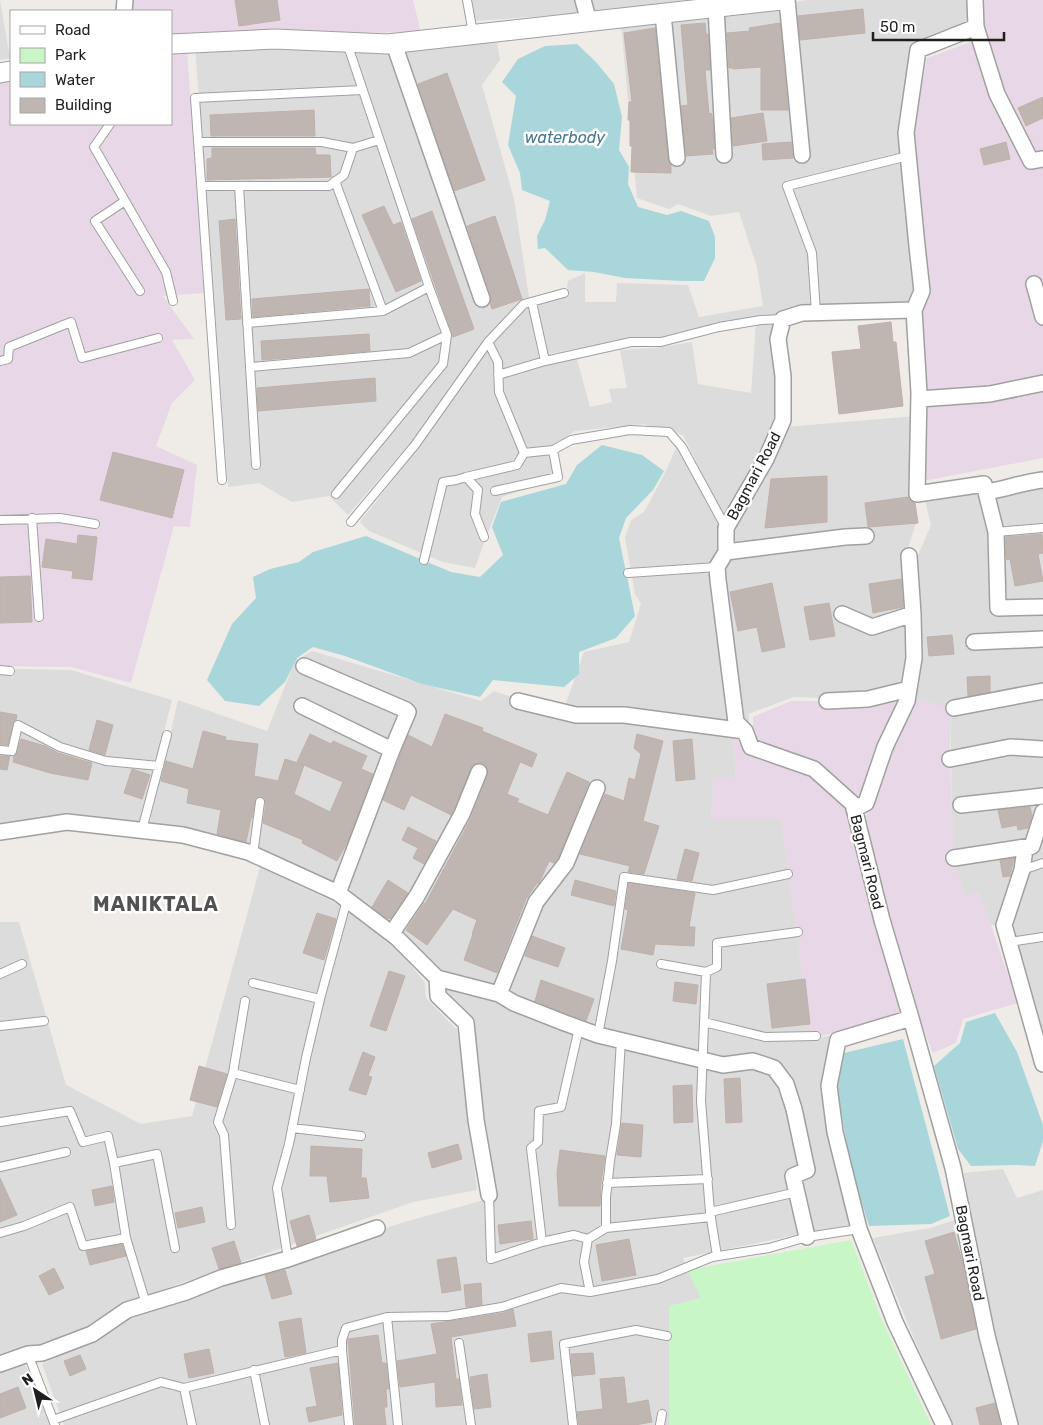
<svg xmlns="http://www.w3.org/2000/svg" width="1043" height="1425" viewBox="0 0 1043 1425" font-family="Rubik,sans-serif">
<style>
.residential{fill:#dddcdc}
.industrial{fill:#e8d8e7}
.park{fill:#c9f6c6}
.water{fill:#a9d6da}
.building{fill:#bfb6b2;stroke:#c0b0a9}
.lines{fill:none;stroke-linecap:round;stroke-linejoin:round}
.service-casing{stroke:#a0a0a0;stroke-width:10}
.minor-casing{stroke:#a0a0a0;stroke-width:18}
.tertiary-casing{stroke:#a0a0a0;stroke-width:21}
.service{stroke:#fff;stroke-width:8}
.minor{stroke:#fff;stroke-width:15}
.tertiary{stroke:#fff;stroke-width:19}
.labels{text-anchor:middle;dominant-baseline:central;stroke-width:5;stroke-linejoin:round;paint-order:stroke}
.street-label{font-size:15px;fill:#1f1f1f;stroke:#fff}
.water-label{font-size:16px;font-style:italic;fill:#477791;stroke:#fff}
.district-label{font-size:20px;font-weight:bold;letter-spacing:1px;fill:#525252;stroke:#fff}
</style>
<rect width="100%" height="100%" fill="#efebe6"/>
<path class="residential" d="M0,0L10,58L0,60Z
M472,0H712L662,7L475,21Z
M808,0H969L971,24L915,44L901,138L918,289L909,306L819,309L777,314L655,339L632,338L547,354L536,305L566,295L568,281L585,273V302H616L617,283L688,285L699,317L763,306L757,267L739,212L711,216L678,204L669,209L637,198L621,24Z
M496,36L500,60L482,85L514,199L529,297L498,326L418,434L348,515L329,496L292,502L259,483L228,487L195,47Z
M529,307L540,365L577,359L590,407L612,402L609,389L627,388L620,350L655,348L692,342L698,384L751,393L756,324L777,321L779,422L725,519L683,435L643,424L575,431L556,444L561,478L502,497L484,543L475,568L443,562L369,531L360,522L413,454L491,342L520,309Z
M916,416L914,493L917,520L905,557L910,605L905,688L825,698L794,697L748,714L751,731L733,736L736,777L714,779L711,819H781L811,1039L835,1035L825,1080L853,1224L811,1233L796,1179L810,1172L774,1063L728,1061L641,1042L439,975L334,887L149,825L178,700L267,731L295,661L312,651L481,701L494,691L562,714L584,652L629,642L641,604L635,594L625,538L631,520L644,512L665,473L677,446L720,523L785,427Z
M1043,470V1040L1007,925H988L964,897L953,860L950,710L917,698L918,599L917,558L931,525L924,496L994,482Z
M17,669L71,670L172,700L140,826L0,829V674L9,675Z
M260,867L334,902L391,940L425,983L426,998L457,1030L477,1190L413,1202L133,1300L91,1327L41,1345L0,1357V922H19L66,1085L141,1124L192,1116Z
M441,981L610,1042L755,1065L771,1071L783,1087L803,1168L789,1174L801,1234L683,1258L702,1299L669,1306V1425H64L42,1364L93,1340L127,1316L404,1222L492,1198L469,1022L440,993Z
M1003,1169L1017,1198L1043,1190V1425H953L915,1341L873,1238L930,1228L971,1215L964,1173Z
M23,1359L50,1425H0V1367Z"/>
<path class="industrial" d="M128,0H413L421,32L304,34L171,41V11H128Z
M982,0H1043V458L923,481L927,410L920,316L930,292L913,135L927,58L971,42L985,19Z
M187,48L204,293L163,296L194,339L172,340L195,380L172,403L156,446L197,465L190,527L174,526L131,683L71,667L0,666V78L11,76V124H171V49Z
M904,694L863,800L805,759L753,740V717L791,701H827Z
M917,698L950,709V761L954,858L964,896L979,891L1018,1003L963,1019L956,1043L933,1053L913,1003L863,820L868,811L892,748Z
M733,736H742L808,773L848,806L906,1014L811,1039L781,819H711L714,779L736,776Z"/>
<path class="park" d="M851,1240L880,1316L931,1425H669V1306L701,1298L687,1270Z"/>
<path class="water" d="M577,44L596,62L614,84L622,117L619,150L629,167L628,184L638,207L667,215L681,211L709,221L715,237V258L704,281H682L625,278L594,272L568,270L545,248L538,249L537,236L545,220L550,201L522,190L520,173L508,145L516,96L502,82L518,59L545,46Z
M602,445L642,455L664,471L653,490L626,518L619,538L635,616L616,638L579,652V674L564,687L493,680L480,697L422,684L345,656L313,647L297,658L285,682L259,706L225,701L207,680L232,624L256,598L253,577L270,569L299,562L313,552L366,536L451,572L480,577L503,555L492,527L501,502L566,484L577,465Z
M995,1013L1017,1052L1043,1125V1141L1035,1166L1016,1165L971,1166L958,1149L934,1066L960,1043L966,1022Z
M903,1039L950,1216L931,1224L869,1226L852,1171L836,1086L844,1053Z"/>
<path class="building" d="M235,0H277L280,20L239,26Z
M863,9L865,33L800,40L798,16Z
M705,23L706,34H708L710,70H705L709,114L711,113L713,120L714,149H712L713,154L686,156L681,106L688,105L681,25Z
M780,23L788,110H761V67L733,69V68H729L727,33L750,31L749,28Z
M655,28L668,159L671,165V173L631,172L632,146H630V120H628L629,102H632L624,33Z
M447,73L485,180L454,191L418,84Z
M1043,97V118L1026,126L1018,108Z
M314,110L315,136H211L210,115Z
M763,113L767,141L733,146L731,118Z
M791,142L793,158L763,160L762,144Z
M1006,142L1010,159L984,165L980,149Z
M212,148H315L316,155H330L331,177L207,180V159L212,158Z
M384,206L393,225L401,222L421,281L396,292L362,215Z
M432,211L474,329L453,337L412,219Z
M495,216L522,299L492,309L490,303L491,296L467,226Z
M235,219L241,319L226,320L219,221Z
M369,289L370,306L253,317L252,299Z
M891,322L893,342H896L903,406L839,414L832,352L861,349L858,326Z
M369,334L370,351L262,360L261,341Z
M375,378L376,401L258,411L257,388Z
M113,452L184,470L172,518L100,500Z
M827,476V522L765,528L771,479Z
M908,497L909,499L915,503L918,523L868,527L865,503Z
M1042,534L1043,553L1038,554L1043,581L1015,586L1010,559L1007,560L1006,553V537Z
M78,535L97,537L92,580L72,578L73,571L42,567L46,539L77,544Z
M30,576L32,622L0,623V577Z
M901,579L903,607L873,613L869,584Z
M772,583L785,647L762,652L757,627L738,631L730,592Z
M829,603L835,636L810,640L804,607Z
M952,635L954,654L929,656L927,637Z
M990,676V692L968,696L967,677Z
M0,712L17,715L16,720L13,724L8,745L0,744Z
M445,714L483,728L482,731L537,754L532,767L520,762L507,794L519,799L517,802L548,815L567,772L589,782L558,858L554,863L549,861L540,881L538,884L537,883L526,899L497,973L464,960L473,934H472L477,920L453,909L427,945L406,930L424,903L425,904L454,850L471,818L488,775V771L487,767L483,764L478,763L473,765L451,815L411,795L404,810L383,800L408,735L432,747Z
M97,720L113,725L105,755L89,750Z
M203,731L226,737L225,740L258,744L254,776L278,781L285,759L304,765L294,794L330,812L343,782L297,762L310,734L331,744L333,741L367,756L361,769L373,774L348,841L337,861L302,843L303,840L263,823L266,803L263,797H258L255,801L252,818H251L246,842L217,834L221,810L187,803L189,789L161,781L166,761L193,769Z
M637,734L663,741L643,821L659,826L644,874L628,872L630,866L580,854L605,794L624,801L629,778L635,780L641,754L634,748Z
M21,739L45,746L58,753L92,763L88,780L50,773L13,762L14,756L17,752Z
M692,739L695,779L676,781L673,741Z
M0,756H10L7,770L0,769Z
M132,769L150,775L142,799L124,793Z
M1030,807L1032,816L1028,828L1018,830L1017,825L1002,828L998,810Z
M408,827L436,841L424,864L413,858L418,848L402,840Z
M685,849L699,853L692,881L677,879Z
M1014,858L1010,876L1003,877L1000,860Z
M388,880L408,893L390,919L389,917L388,919L372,907Z
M575,880L616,891L614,906L571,895Z
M629,883L695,893L689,927H695L694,946L655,944L653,955L621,949L628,910L625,909Z
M317,913L336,919L324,960L303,953Z
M532,936L565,948L558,967L525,956Z
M389,971L405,976L386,1031L370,1026Z
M805,979L810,1024L772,1028L767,984Z
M541,980L594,999L586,1021L535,1001Z
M675,982L698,985L696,1004L673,1001Z
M363,1052L375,1057L368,1076L372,1077L366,1095L349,1090Z
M199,1066L227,1074L217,1107L190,1100Z
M740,1078L742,1122L726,1123L724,1079Z
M692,1085L693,1122L674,1123L673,1086Z
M622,1123L643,1125L641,1157L617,1155Z
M458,1144L462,1159L432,1168L428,1153Z
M311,1146L362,1149L361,1178H366L369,1198L330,1202L327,1176H310Z
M560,1150L605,1156L601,1183L600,1206H559L557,1173Z
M0,1178L17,1215L0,1222Z
M112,1186L114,1202L95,1206L92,1190Z
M202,1207L205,1222L178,1228L175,1213Z
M309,1215L316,1239L297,1246L290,1221Z
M531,1221L533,1239L500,1244L498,1225Z
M954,1232L963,1264L976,1329L941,1339L925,1277L935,1274L925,1241Z
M629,1239L636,1275L602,1281L596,1245Z
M234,1241L241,1263L219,1269L212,1248Z
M122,1244L126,1256L90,1265L86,1251Z
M456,1257L461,1290L442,1293L437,1260Z
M54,1268L64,1288L49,1295L39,1276Z
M285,1270L292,1294L272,1299L265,1275Z
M481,1283L482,1305L466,1307L464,1285Z
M513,1309L516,1326L451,1337L456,1379H459L462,1405L436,1407L435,1382L400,1387L397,1361L437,1354L431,1324L503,1313Z
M301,1318L306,1353L285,1357L279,1322Z
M551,1331L554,1359L531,1362L528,1334Z
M378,1335L382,1363H386L389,1389H386L387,1407H384L386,1425H355L348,1341V1339Z
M209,1349L214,1373L189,1378L184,1354Z
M593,1353L595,1374L573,1376L571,1354Z
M80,1355L86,1369L70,1376L64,1361Z
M338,1363L342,1415L309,1422L306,1408L317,1406L310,1368Z
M487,1374L491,1407L474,1409L470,1377Z
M624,1377L627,1404L648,1400L652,1422L635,1425H579L577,1412L603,1409L600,1379Z
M18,1387L26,1408L0,1418V1394Z
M995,1403L1000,1425H980L976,1408Z"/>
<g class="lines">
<g class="service-casing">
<path id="service" d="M467,0L473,33
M110,124L94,147L166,272L173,301
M198,142H322L353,148
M335,181L383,311
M201,186H329L344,175L353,148L379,140
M239,186L256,465
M125,201L95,221L140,291
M532,302L545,361L631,342H661L719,327L761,320L783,319
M816,312L812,253L787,186L908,156
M247,323L383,311L429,287
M488,342L498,362L499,392L524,453
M0,361L8,359L9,347L71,322L82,358L158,338
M250,367L409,353L447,335
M498,375L545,361
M466,477L478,490L475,514L484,537
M222,480L195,98L362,90
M495,491L558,477L553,450L571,440L630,430L669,432L682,447L726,528
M336,494L443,364L447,335L429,287L347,43
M32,518L39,617
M0,520L60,518L95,524
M351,522L415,445L488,342L524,304L564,293
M996,532L1043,528
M424,560L443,482L456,480L466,477L517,465L524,453L553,450
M628,573L717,567
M0,670L10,671
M0,750L12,751L18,725L60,747L106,761L159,766
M142,830L167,735
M253,855L260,802
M1022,870L1043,863
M1009,942L1043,937
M661,964L706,972L701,1101L710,1212L717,1256
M706,972L717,967V943L798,932
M0,974L22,964
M253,983L320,999
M704,1022L765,1037L816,1036
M0,1026L44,1021
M598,1035L612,961L624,877L713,890L788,874
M233,1073L300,1090
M0,1122L70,1111L83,1142L108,1136L114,1163L126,1238L146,1304
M292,1128L361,1136
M114,1163L157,1154L175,1248
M0,1167L66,1152
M607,1183L708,1179
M489,1195L491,1259L542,1242L574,1235L588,1239
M710,1212L797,1192
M231,1225L224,1135L218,1122L233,1073L245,1001
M606,1228L711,1217
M0,1233L24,1226L70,1207L83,1246L126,1238
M542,1242L531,1148L538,1142L539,1111L561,1107L579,1028
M288,1259L277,1188L289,1144L306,1058L320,999L347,900
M590,1292L584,1262L588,1239L606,1228V1197L610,1161L616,1124L621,1040
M387,1317L398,1425
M459,1343L471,1425
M342,1350L349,1425
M28,1354L55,1425
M254,1370L265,1425
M53,1420L161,1382L184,1388
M192,1425L184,1388L342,1350V1340L346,1328L387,1317L448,1316L502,1307L561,1288L590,1292L658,1279L712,1257L769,1248L807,1237L859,1229
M573,1425L564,1344L636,1330L667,1336
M660,1425L662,1414"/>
</g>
<g class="minor-casing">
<path id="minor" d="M583,0L589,22
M787,0L802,155
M975,0L976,27L918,50L906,133L917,246L922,291L914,310L919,393L917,494L984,484L996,532L998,608L1043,607
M716,8L724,155
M124,11L125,0
M663,14L677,158
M976,27L997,94L1031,161L1043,159
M394,44L482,299
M1034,284L1043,317
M914,310L802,313L783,319L778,339L783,376V420L766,459L726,528V552L717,567L718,580L736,722L745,731L751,747L814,769L853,804L882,920L911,1018L953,1168L987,1336L1010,1425
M919,399L990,394L1043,383
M986,492C1005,489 1024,482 1043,480
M726,552L845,537L866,536
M842,614L872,627L913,614
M974,642L1043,639
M304,666L406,710L408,712L392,750L338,893
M518,701L576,715H624L745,731
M827,701L868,699L909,689
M302,706L392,750
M954,708L1043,691
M950,759L1010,747L1043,749
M961,805L1043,796
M854,809L866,803L885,747L907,701L914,658L913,614L909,556
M1043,812L1032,846L1025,849L1022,870L1004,925L1043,1064
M0,832L67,822L183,835L248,852L338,893L396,937L437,978L499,994L514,1003L565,1023L598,1035L723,1065L753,1061L774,1068L786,1084L794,1109L807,1170L793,1176L807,1237
M954,858L1032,846
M392,933L417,896L462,814L479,772
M437,978L438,996L466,1023L476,1120L489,1195
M499,994L536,902L566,863L597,788
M911,1018L838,1040L829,1086L835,1132L859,1229L895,1322L944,1425
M0,1364L28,1354L42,1353L92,1334L127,1310L186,1292L221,1278L288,1259L377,1228"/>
</g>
<g class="tertiary-casing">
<path id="tertiary" d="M171,44L275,39L388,44L782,0
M0,73L11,71"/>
</g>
<use href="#service" class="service"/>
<use href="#minor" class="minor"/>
<use href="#tertiary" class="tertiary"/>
</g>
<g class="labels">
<g class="street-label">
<text transform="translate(754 476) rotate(-62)">Bagmari Road</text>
<text transform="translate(867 862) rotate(76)">Bagmari Road</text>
<text transform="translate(970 1253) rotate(79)">Bagmari Road</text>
</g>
<g class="water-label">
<text x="565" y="137">waterbody</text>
</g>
<g class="district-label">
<text x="156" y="904">MANIKTALA</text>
</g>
</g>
<rect x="10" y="10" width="162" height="115" fill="#ffffff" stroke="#a5a5a5"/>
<rect x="20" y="26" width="25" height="8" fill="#ffffff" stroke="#a5a5a5"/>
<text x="55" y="35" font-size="15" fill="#1f1f1f">Road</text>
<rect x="20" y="48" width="25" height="15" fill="#c9f6c6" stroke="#a5a5a5"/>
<text x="55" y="60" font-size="15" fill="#1f1f1f">Park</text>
<rect x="20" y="72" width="25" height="15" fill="#a9d6da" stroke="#a5a5a5"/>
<text x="55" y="85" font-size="15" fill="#1f1f1f">Water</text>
<rect x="20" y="98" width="25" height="15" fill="#bfb6b2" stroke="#a5a5a5"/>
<text x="55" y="110" font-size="15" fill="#1f1f1f">Building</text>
<g transform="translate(35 1390) rotate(325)" stroke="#ffffff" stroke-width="4" paint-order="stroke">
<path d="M0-4L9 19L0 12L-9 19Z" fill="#1f1f1f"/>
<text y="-8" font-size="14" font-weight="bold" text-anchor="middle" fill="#1f1f1f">N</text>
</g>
<path d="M873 32v8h131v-8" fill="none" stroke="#1f1f1f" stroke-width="2.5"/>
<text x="880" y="32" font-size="15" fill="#1f1f1f" stroke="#ffffff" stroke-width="4" paint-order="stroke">50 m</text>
</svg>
